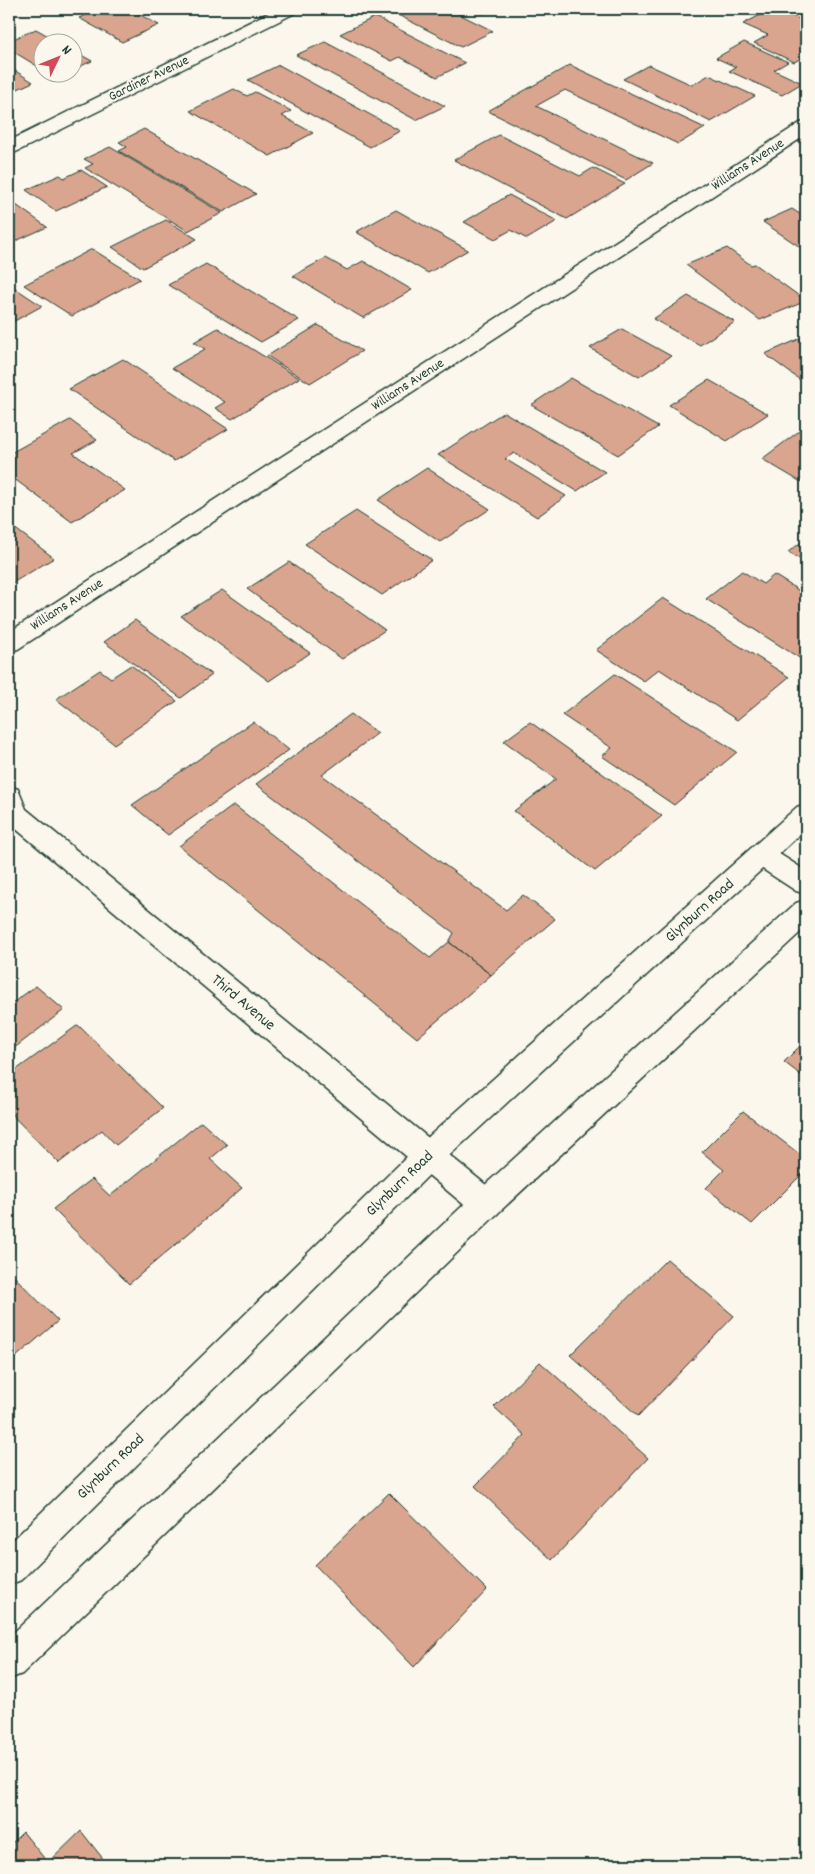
<svg xmlns="http://www.w3.org/2000/svg" width="815" height="1874" viewBox="0 0 815 1874" font-family="Dekko,sans-serif">
<style>
.building{fill:#daa58e;stroke:#1f3d34}
.lines{fill:none;stroke-linecap:round;stroke-linejoin:round}
.street-casing{stroke:#1f3d34;stroke-width:3}
.secondary-casing{stroke:#1f3d34;stroke-width:3}
.street{fill:#fbf7ec;fill-rule:evenodd}
.secondary{fill:#fbf7ec;fill-rule:evenodd}
.labels{text-anchor:middle;dominant-baseline:central;stroke-width:4;stroke-linejoin:round;paint-order:stroke}
.far-street-label{font-size:14px;fill:#1f3d34;stroke:#fbf7ec}
.street-label{font-size:16px;fill:#1f3d34;stroke:#fbf7ec}
</style>
<rect width="100%" height="100%" fill="#fbf7ec"/>
<filter id="ink" filterUnits="userSpaceOnUse"><feTurbulence type="fractalNoise" baseFrequency=".02" numOctaves="2"/><feDisplacementMap in="SourceGraphic" scale="10" xChannelSelector="R" yChannelSelector="G"/><feConvolveMatrix kernelMatrix="1 2 1 2 8 2 1 2 1" color-interpolation-filters="sRGB"/></filter>
<g filter="url(#ink)">
<path class="building" d="M99,9H129L159,25L122,42L79,18Z
M403,9H449L493,31L461,47L394,13Z
M471,9H494L482,14Z
M772,9H778L806,22V56L794,62L754,43L768,35L743,24Z
M375,17L465,63L437,77L400,57L392,61L340,34Z
M36,29L59,42H42V69L9,49V41Z
M325,42L445,106L416,120L296,55Z
M744,42L788,62L774,70L802,83L782,95L729,71L736,67L716,58Z
M72,50L92,61L72,70Z
M279,65L400,131L370,147L248,80Z
M570,65L705,128L678,144L565,90L536,106L653,163L626,180L488,111Z
M649,65L692,85L709,75L755,96L711,122L623,79Z
M9,67L33,82L9,93Z
M234,89L247,96L255,92L291,111L282,116L313,133L270,156L190,111Z
M144,129L256,194L223,212L119,151L127,147L119,142Z
M499,135L580,176L593,168L625,184L567,219L454,160Z
M110,147L222,213L188,231L85,168L93,164L84,159Z
M81,170L107,187L56,211L26,190L60,175L64,178Z
M509,195L557,221L527,239L511,230L495,239L464,222Z
M9,200L47,227L9,244Z
M792,209L806,218V251L763,222Z
M396,210L468,250L428,273L356,232Z
M166,220L197,239L143,268L112,247Z
M727,248L751,265L755,264L806,301L760,320L686,265Z
M92,249L140,279L72,316L24,285Z
M326,258L347,270L363,261L412,290L363,318L293,276Z
M206,264L299,320L261,342L168,285Z
M9,284L42,306L9,324Z
M688,296L735,322L700,345L653,319Z
M318,325L362,351L310,383L267,356Z
M218,328L299,378L232,419L215,408L225,402L172,368L205,349L194,342Z
M622,329L671,356L639,377L590,348Z
M806,336V382L804,383L765,354Z
M123,359L228,429L174,461L69,389Z
M571,378L658,427L618,455L531,405Z
M709,380L768,414L727,441L669,405Z
M504,412L605,472L577,491L514,453L505,459L566,496L537,517L438,455Z
M70,420L97,440L73,453L125,490L72,522L9,475V454Z
M806,426V478L801,482L762,459Z
M427,468L490,509L440,542L378,500Z
M356,511L432,560L382,595L305,544Z
M9,524L54,558L9,585Z
M806,539V563L788,552Z
M289,562L385,630L342,659L247,589Z
M742,571L763,584L774,575L806,595V654L801,659L706,599Z
M222,590L310,653L269,681L181,616Z
M663,598L789,677L737,720L659,669L644,681L596,650Z
M135,620L212,675L181,698L104,642Z
M131,665L177,701L114,744L56,699L100,670L111,678Z
M615,674L737,752L674,805L602,756L612,748L562,715Z
M351,714L378,733L322,775L506,910L523,895L555,919L491,975L449,942L454,933L256,784Z
M253,722L289,750L168,835L132,805Z
M530,722L662,816L595,871L514,811L556,779L504,741Z
M234,805L430,958L449,942L491,975L417,1038L179,846Z
M36,986L64,1010L9,1052V1001L11,1004Z
M78,1025L163,1108L116,1145L102,1130L59,1163L9,1112V1075Z
M806,1040V1079L784,1062Z
M743,1111L806,1159V1170L752,1224L706,1188L724,1170L702,1152Z
M201,1122L227,1145L210,1159L242,1188L129,1284L53,1209L92,1179L110,1196Z
M667,1259L734,1316L638,1416L570,1355Z
M9,1271L58,1321L9,1363Z
M540,1362L648,1458L552,1560L475,1486L525,1435L494,1407Z
M389,1493L487,1590L414,1667L315,1565Z
M81,1831L108,1865H9V1846L23,1832L48,1863Z"/>
<g class="lines">
<g class="street-casing">
<path id="street" d="M276,9H297L295,13L16,152L9,153V141Z
M806,122V135L18,649L9,651V632L800,123Z
M9,786L18,789L26,809L497,1194L501,1204L497,1214L486,1218L475,1214L9,823Z
M761,845L770,848L806,871V894L796,891L752,862L748,855L752,848Z"/>
</g>
<g class="secondary-casing">
<path id="secondary" d="M806,804V829L439,1165L21,1580L9,1585V1544L417,1147L797,807Z
M806,900V927L497,1214L22,1674L9,1679V1637L475,1194L796,903Z"/>
</g>
<use href="#street" class="street"/>
<use href="#secondary" class="secondary"/>
</g>
</g>
<g class="labels">
<g class="far-street-label">
<text transform="translate(149 79) rotate(-26)">Gardiner Avenue</text>
<text transform="translate(748 165) rotate(-33)">Williams Avenue</text>
<text transform="translate(408 385) rotate(-33)">Williams Avenue</text>
<text transform="translate(67 605) rotate(-33)">Williams Avenue</text>
</g>
<g class="street-label">
<text transform="translate(700 911) rotate(-42)">Glynburn Road</text>
<text transform="translate(243 1003) rotate(40)">Third Avenue</text>
<text transform="translate(400 1184) rotate(-44)">Glynburn Road</text>
<text transform="translate(111 1467) rotate(-44)">Glynburn Road</text>
</g>
</g>
<rect width="815" height="1874" fill="none" stroke="#fbf7ec" stroke-width="30"/>
<rect x="15" y="15" width="785" height="1844" fill="none" stroke="#1f3d34" stroke-width="2" filter="url(#ink)"/>
<g transform="translate(58 58) rotate(47)"><circle r="24" fill="#fbf7ec" stroke="#a3ada2"/>
<path d="M0-4L9 19L0 12L-9 19Z" fill="#d1495b"/>
<text y="-8" font-size="14" font-weight="bold" text-anchor="middle" fill="#1f3d34">N</text>
</g>
</svg>
